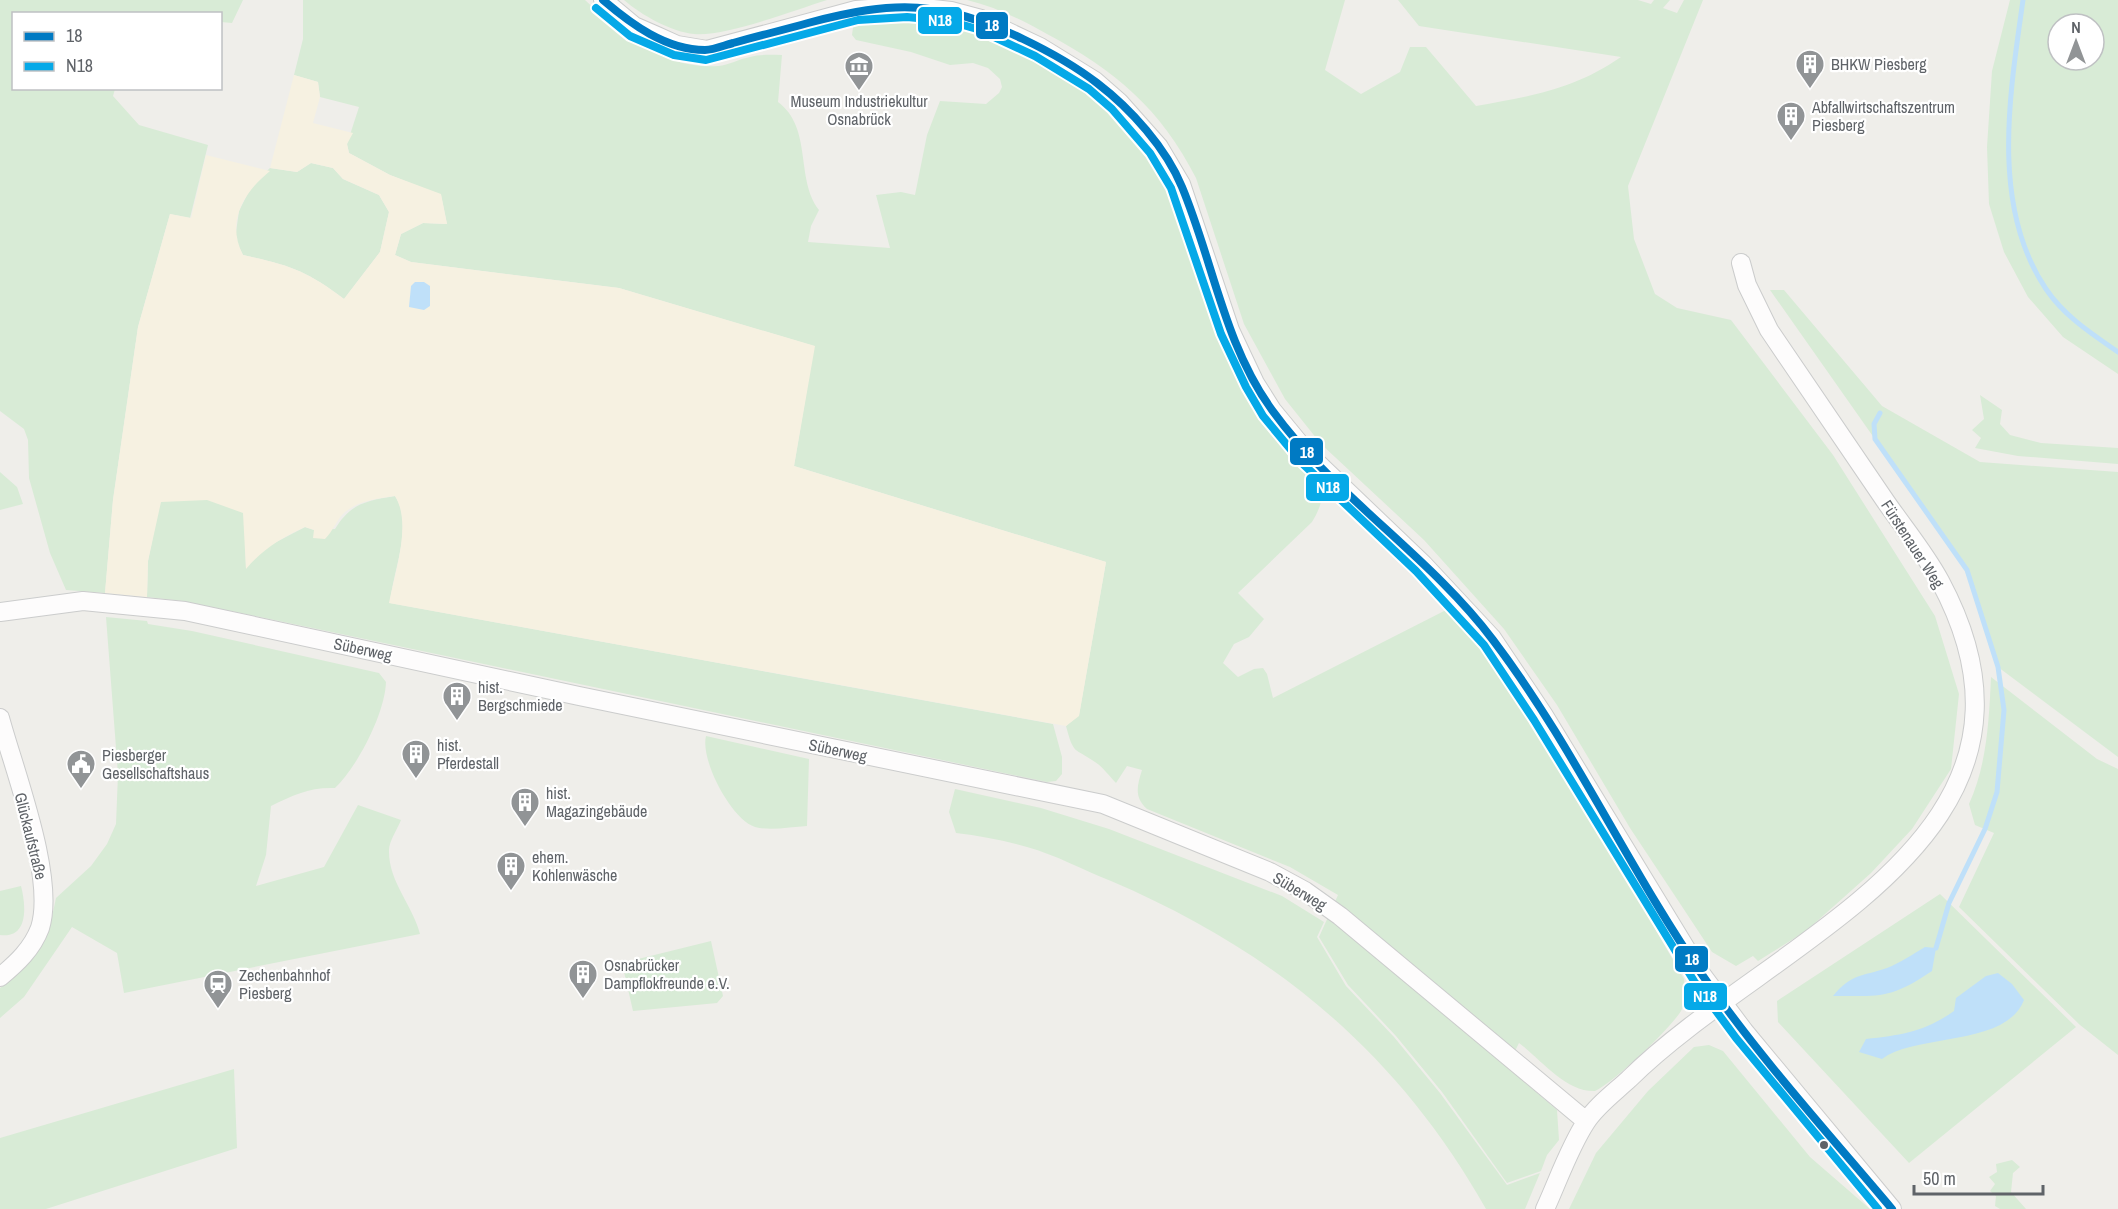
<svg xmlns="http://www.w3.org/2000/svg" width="2118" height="1209" viewBox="0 0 2118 1209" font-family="'Archivo Narrow',sans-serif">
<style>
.green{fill:#d8ebd6;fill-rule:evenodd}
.sand{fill:#f6f1e1}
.water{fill:#bfe0f9}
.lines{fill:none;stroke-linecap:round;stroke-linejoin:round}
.stream{stroke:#bfe0f9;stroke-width:5}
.minor-casing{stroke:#cbcccc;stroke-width:20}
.minor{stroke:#fdfcfc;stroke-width:18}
.bus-1-casing{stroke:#fff;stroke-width:12}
.bus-2-casing{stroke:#fff;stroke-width:12}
.bus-1{stroke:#007ac3;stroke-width:8}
.bus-2{stroke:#05a9e8;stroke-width:8}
.bus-dot{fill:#5f6368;stroke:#fff;stroke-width:2}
.labels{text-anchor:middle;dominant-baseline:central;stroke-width:4.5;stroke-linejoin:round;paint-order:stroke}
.poi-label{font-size:16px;fill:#5f6368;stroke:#fff;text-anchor:start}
.street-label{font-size:16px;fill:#5f6368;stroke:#fff}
.line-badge{stroke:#fff;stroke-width:2}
.badge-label{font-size:16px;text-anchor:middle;font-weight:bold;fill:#fff}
</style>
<rect width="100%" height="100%" fill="#efeeea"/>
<path class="green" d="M0,0H243L232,23L221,22L220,14H14V88L115,89L113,96L139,125L208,145L190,218L170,214L138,327L113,500L105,593L66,590L50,553L29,478L28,440L24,429L0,411Z
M303,0H585C621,34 665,70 718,66C729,65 739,59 750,57C760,54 771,55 782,55L778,102C813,128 795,179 819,210L811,226L808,242L890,248L876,195L901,192L915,195L927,135L940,101L986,104L999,93L1002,87L1000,79L988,68L973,63L950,65L911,52L856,40L852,35L854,20C886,15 918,13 949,20C1037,39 1133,106 1172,187C1203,249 1211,321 1243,383C1254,404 1268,426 1284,443C1294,455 1311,467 1318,479C1326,494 1320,509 1312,522L1238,593L1264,619L1249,637L1234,644L1223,663L1238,677L1254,669L1263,668L1267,674L1273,698L1450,608L1485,645L1535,720L1684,979C1685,990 1687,1001 1681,1011C1670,1029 1613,1083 1595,1091C1565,1092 1541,1059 1519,1043L1507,1067L1557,1110L1559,1140L1547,1155L1541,1171L1507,1183L1442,1092L1396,1036L1348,985L1319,937L1338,895L1290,867L1147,809C1134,797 1137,786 1142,770L1127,766L1116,783C1109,776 1104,768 1095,762C1074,747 1074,756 1066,726L1079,715L1106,562L794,466L814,346L619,288L411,262L395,255L401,234L423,223L447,224L441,195L390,175L349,153L347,144L359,107L320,97L318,82L294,75L303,39Z
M624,0H827C795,10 725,37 694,34C672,32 641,15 624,0Z
M967,0H1345L1325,70L1361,94L1400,72L1410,47H1426L1476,106C1531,96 1573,90 1621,57L1419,26L1398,0H1638L1651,4L1654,0H1670L1663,8L1677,13L1684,0H1703L1628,186L1634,239L1655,294L1677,308L1731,320L1833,455L1935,616L1959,694L1951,769L1912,829L1871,873L1806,931L1758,961L1753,956L1736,966L1712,952L1681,905L1630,828L1557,705L1504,629L1424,540L1321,444L1285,399L1244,324L1196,178C1161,109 1115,70 1047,34C1022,20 996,7 967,0Z
M2010,0H2118V374L2063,337L2028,297L2004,252L1989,204L1987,147L1992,71ZM2058,24H2094V60H2058Z
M311,163L333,168L343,179L379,195L389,212L380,252L344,299C306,270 289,265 243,255L235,239L239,211L252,185L270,168L297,172Z
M1770,290H1784L1882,406L1980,462L2118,472V757L1998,667L1967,570Z
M237,291L246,568L263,549L305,527L314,530L335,529C351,503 366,501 395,496C414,526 393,569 390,603L1053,724L1062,757V774L1056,781L1047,782L183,601L147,597L148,561L160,502Z
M1980,395L2002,410L2000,424L2010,435L2041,443L2118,448V464L2018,456L1975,448L1981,438L1972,430L1984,419Z
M0,472L17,487L23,504L0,510Z
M106,617L147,621L148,624L192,631L379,673L386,682C385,713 358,766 335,788C310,787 293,795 271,806L266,855L256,886L324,867L358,805L401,820C398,828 389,841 389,850C388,881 413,906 420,934L124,993L117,953L72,927L24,997L0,1018V988L21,971L41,946L49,931L56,898L91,866L107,844L116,824L118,774Z
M1991,677L2097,759L2118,769V1055L2080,1025L1959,907L1994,833L1975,825L1969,804C1987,764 1989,721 1991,677Z
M706,736L809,759L807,826C791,827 770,831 755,827C731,819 700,760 706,736Z
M955,789L1041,808L1109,829L1282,896L1324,922L1317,937L1346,986L1394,1037L1440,1093L1507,1185L1540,1173L1525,1209H1486C1398,1053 1275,951 1111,881C1083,870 1056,855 1027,847C1004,840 980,836 956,833L949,812Z
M21,886C26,905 29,939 0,935V891Z
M1940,894L2076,1027L1909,1163L1778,1022L1777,1001Z
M711,941L723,996L717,1003L633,1011L622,963Z
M1709,1045L1723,1051L1810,1157L1870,1209H1569L1596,1153L1648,1091L1694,1047Z
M234,1069L237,1148L46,1209H0V1138Z
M2012,1160L2020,1167L2013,1173L2011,1192L2026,1209H2000L1995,1206L1996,1196L1990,1191L1995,1184L1989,1177L1997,1172L1996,1164Z"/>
<path class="sand" d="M294,75L318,82L320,97L313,123L353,133L347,144L349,153L390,175L441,194L447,224L423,223L401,234L395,255L411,262L619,288L815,346L794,466L1106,562L1079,716L1066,726L389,603C395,572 412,523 395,496C379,498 358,501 345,512C337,519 333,531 325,539L313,538L314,530L305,527C281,538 263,549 246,569L243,513L207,500L161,502L148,561L147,597L105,593L113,500L138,327L170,214L191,218L206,155L270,171C243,193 226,222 243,255C289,265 306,270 344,299L380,252L389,212L379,195L343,179L333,168L311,163L297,172L270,168Z"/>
<path class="water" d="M415,282H424L430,286V306L424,310L409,307L411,286Z
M1925,947L1936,948L1932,971C1890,999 1882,996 1833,996C1852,973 1861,977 1887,968C1900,963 1913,954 1925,947Z
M1998,973L2012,984L2024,1000C2006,1047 1917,1033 1882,1059L1859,1052L1866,1039C1902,1035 1924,1032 1954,1011L1956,998L1986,976Z"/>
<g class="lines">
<path class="stream" d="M2023,0C2010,93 1990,206 2046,289C2064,316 2092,334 2118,352
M1880,413L1874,424L1875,439L1967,570L1998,667L2004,710L1997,792L1985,829L1949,903L1936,948"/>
<g class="minor-casing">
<path id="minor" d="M603,0L634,26L657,36L677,45L707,50L856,10L907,6L951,11L981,19L1040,47L1095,81L1119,102L1159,147L1181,184L1230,330L1255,383L1272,410L1309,455L1423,564L1492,638L1543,714L1702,975L1744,1031L1892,1209
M0,612L83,601L185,611L579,696L1103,804L1270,872L1305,891L1340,916L1586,1121
M0,718C14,770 56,878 40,928C32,949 17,963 0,977
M1545,1209C1558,1181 1569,1148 1586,1122C1596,1106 1615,1092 1629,1079C1771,938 2078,838 1940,581C1925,553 1904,528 1886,502C1847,445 1808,388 1769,330L1747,285L1741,263"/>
</g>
<use href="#minor" class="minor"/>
<g class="bus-1-casing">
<path id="bus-1" d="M603,0C631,24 666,50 705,50C714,50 725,45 733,43C758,36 783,30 808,23C895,0 941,0 1023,39C1048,51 1075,66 1097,83C1131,109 1166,148 1182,187C1213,261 1224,344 1272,410C1335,497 1429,555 1493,640C1573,745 1628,868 1703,976C1760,1058 1828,1133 1892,1209"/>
</g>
<g class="bus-2-casing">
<path id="bus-2" d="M596,8L630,36L674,55L706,60L858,20L907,17L949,21L977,29L1035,56L1089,89L1112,109L1150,153L1171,188L1221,334L1246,387L1263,416L1302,463L1416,571L1484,645L1534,720L1694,981L1736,1038L1878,1209"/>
</g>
<use href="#bus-1" class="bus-1"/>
<use href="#bus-2" class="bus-2"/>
</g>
<defs>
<g id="building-pin" transform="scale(1.5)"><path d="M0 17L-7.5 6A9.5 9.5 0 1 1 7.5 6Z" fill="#919496" stroke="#fff"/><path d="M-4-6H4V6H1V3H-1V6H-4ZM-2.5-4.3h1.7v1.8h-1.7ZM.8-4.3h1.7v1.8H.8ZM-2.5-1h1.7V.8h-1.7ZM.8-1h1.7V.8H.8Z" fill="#fff"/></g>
<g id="museum-pin" transform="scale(1.5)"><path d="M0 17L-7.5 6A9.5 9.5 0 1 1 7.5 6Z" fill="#919496" stroke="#fff"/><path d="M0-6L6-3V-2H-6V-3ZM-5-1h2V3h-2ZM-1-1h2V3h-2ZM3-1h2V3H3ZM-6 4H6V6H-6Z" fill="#fff"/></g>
<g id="civic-pin" transform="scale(1.5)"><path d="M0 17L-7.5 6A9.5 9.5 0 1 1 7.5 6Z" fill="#919496" stroke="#fff"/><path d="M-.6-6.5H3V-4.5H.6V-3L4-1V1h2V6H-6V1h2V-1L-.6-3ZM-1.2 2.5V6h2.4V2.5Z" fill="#fff"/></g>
<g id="station-pin" transform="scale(1.5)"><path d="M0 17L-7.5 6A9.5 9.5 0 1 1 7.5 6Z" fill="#919496" stroke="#fff"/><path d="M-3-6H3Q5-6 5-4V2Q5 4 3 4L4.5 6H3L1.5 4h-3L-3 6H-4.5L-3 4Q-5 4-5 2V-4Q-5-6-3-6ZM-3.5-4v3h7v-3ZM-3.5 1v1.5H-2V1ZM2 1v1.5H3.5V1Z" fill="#fff"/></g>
</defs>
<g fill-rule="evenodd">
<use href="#building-pin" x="1810" y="64"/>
<use href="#museum-pin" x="859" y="66"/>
<use href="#building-pin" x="1791" y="116"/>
<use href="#building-pin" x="457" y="696"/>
<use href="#building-pin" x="416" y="754"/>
<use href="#civic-pin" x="81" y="764"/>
<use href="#building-pin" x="525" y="802"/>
<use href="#building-pin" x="511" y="866"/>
<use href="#building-pin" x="583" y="974"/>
<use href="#station-pin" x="218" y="984"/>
</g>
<circle class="bus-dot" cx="1824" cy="1145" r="5"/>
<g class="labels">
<g class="poi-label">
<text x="1831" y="64">BHKW Piesberg</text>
<text x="859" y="101" text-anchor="middle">Museum Industriekultur<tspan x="859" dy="18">Osnabrück</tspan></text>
<text x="1812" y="107">Abfallwirtschaftszentrum<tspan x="1812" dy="18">Piesberg</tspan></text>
<text x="478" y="687">hist.<tspan x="478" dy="18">Bergschmiede</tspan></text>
<text x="437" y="745">hist.<tspan x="437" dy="18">Pferdestall</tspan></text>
<text x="102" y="755">Piesberger<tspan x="102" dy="18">Gesellschaftshaus</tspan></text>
<text x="546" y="793">hist.<tspan x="546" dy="18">Magazingebäude</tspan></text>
<text x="532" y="857">ehem.<tspan x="532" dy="18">Kohlenwäsche</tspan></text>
<text x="604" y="965">Osnabrücker<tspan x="604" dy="18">Dampflokfreunde e.V.</tspan></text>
<text x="239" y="975">Zechenbahnhof<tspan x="239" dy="18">Piesberg</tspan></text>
</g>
<g class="street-label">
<text transform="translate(1913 544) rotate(57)">Fürstenauer Weg</text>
<text transform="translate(363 649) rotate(12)">Süberweg</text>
<text transform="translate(838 750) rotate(12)">Süberweg</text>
<text transform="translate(31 836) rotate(76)">Glückaufstraße</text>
<text transform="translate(1300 891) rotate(31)">Süberweg</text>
</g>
</g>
<g class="line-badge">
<rect x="917" y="6" width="46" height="29" rx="6" fill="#05a9e8"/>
<rect x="975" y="11" width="34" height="29" rx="6" fill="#007ac3"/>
<rect x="1289" y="437" width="35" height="29" rx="6" fill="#007ac3"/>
<rect x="1305" y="473" width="45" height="29" rx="6" fill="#05a9e8"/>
<rect x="1674" y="945" width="35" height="28" rx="6" fill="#007ac3"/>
<rect x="1683" y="982" width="45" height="29" rx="6" fill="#05a9e8"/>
</g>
<g class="badge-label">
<text x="940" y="26">N18</text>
<text x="992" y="31">18</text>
<text x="1307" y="458">18</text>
<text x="1328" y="493">N18</text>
<text x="1692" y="965">18</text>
<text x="1705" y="1002">N18</text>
</g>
<rect x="12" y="12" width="210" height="78" fill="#ffffff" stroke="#bfc1c3" stroke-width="1.5"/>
<rect x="24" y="32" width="30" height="9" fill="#007ac3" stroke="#bfc1c3" stroke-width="1.5"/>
<text x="66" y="42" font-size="18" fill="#5f6368">18</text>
<rect x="24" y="62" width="30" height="9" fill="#05a9e8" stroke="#bfc1c3" stroke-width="1.5"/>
<text x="66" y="72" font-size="18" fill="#5f6368">N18</text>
<g transform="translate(2076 42)"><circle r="28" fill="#ffffff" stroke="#bfc1c3" stroke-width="1.5"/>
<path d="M0-4.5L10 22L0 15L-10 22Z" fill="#919496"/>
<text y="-9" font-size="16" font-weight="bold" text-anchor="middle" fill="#5f6368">N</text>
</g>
<path d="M1914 1185v9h129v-9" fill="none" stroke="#5f6368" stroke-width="3"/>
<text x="1923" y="1185" font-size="18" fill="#5f6368" stroke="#ffffff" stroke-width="4.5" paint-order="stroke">50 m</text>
</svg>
